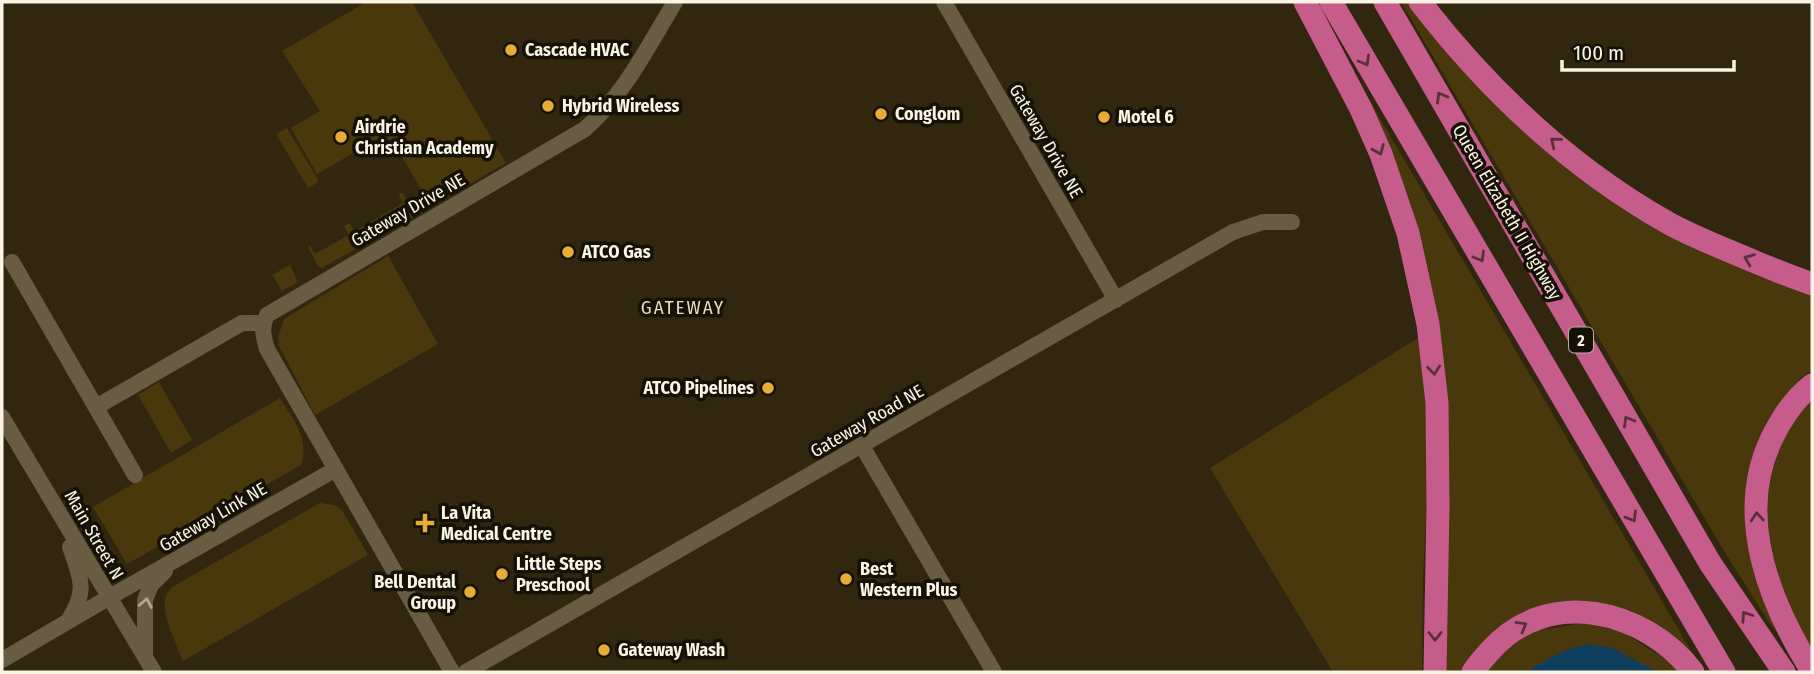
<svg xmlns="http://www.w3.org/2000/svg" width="1814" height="674" viewBox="0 0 1814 674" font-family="'Fira Sans Condensed',sans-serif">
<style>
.green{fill:#49380b}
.water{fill:#0e3e5c}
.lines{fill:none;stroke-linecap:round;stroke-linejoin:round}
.minor{stroke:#685c43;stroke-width:16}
.highway{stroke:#c55c8b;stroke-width:23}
.oneway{stroke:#5b2f3c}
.oneway2{stroke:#b1a894}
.poi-dot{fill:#e7ac36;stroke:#151107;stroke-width:2.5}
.labels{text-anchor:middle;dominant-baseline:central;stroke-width:7;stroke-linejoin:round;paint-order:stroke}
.shield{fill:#151107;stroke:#b5b0a2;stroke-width:2}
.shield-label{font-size:16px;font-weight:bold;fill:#faf4e5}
.poi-label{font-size:18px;font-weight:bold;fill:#faf4e5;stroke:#151107;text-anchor:start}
.street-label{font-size:18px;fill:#faf4e5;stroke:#151107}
.neighbourhood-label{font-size:19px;letter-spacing:2px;fill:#e9dcbf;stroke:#151107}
</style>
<rect width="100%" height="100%" fill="#31270f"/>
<path class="green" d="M366,2H412L506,163L433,205L429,203L394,143L388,146L382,137L317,174L291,128L320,111L282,51Z
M1401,2H1411L1552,155L1812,291V370L1799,379L1772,414L1752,459L1746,485L1750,547L1782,638L1770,624L1721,546Z
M1357,79L1697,661L1561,603L1464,672H1444L1431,304Z
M287,128L318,180L317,183L308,188L276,134Z
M400,193H403L413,212V216L357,248L344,226L349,223L355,231L403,203L399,195Z
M347,236L355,249L322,268L318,266L308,247L310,246L315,254Z
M388,256L438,344L315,415L279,346L278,337L284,319Z
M290,265L298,282L282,291L272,275Z
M1421,336L1426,387L1427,502L1423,577L1422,672H1333L1210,468Z
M159,382L192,440L171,453L138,395Z
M1812,395V655L1769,563L1762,507L1772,453Z
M280,398C293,419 310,439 301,465L127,564L93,507Z
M320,503L334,505L342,510L368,555L183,661C177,645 160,612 166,596C167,593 170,590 172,587Z
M1584,623L1621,631L1665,659L1678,672H1483L1506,646L1533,631Z"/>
<path class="water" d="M1587,644L1610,647L1658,672H1526C1545,661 1565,648 1587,644Z"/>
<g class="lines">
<path class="minor" d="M944,2L1116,300
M12,262L135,475
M96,407L242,323H263
M2,417L154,672
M862,446L994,672
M68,621C88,590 81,579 70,547
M145,657V600L151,585L165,571
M2,660L108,598L336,469
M452,672L267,349C263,335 261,328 267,315L585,129C625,94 648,46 675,2
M466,672L1233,232L1263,222H1292"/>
<path class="highway" d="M1305,2L1361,109L1381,154L1408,233L1428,324L1437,403L1438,506L1435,672
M1331,2L1724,672
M1385,2L1710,563L1784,672
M1420,2C1488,90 1572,169 1670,224C1696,238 1725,249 1753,261C1772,269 1792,277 1812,284
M1812,385C1794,399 1781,419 1771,440C1735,517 1770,604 1812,671
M1473,672C1478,664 1484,658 1490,651C1547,586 1645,609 1693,672"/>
</g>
<defs><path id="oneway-chevron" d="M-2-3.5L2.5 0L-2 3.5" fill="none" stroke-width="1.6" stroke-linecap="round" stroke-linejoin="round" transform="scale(1.75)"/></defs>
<g class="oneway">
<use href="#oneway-chevron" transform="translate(1365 61) rotate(60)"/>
<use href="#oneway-chevron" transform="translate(1441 97) rotate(-120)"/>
<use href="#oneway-chevron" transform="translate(1555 142) rotate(-141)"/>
<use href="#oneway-chevron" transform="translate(1379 150) rotate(67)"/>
<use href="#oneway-chevron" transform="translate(1480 257) rotate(60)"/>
<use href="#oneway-chevron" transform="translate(1749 259) rotate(-158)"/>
<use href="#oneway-chevron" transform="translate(1434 370) rotate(84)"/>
<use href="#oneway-chevron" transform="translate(1628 421) rotate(-120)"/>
<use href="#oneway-chevron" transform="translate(1632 517) rotate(59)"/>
<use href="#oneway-chevron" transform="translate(1757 517) rotate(-95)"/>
<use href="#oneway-chevron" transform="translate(1746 616) rotate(-124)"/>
<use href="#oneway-chevron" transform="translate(1522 626) rotate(-30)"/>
<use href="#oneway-chevron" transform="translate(1435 636) rotate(90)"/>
</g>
<use class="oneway2" href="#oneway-chevron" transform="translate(146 603) rotate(-79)"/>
<g class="poi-dot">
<circle cx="511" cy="50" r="7"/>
<circle cx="548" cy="106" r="7"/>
<circle cx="881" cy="114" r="7"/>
<circle cx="1104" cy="117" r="7"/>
<circle cx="341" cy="137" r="7"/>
<circle cx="568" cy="252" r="7"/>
<circle cx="768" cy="388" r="7"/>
<path d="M421.5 512.5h7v7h7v7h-7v7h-7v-7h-7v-7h7z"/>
<circle cx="502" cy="574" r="7"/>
<circle cx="846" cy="579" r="7"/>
<circle cx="470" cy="592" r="7"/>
<circle cx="604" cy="650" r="7"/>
</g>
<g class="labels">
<rect class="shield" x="1569" y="327.5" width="24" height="25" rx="5"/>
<g class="shield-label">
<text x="1581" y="340">2</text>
</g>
<g class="poi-label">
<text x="525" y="50">Cascade HVAC</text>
<text x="562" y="106">Hybrid Wireless</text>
<text x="895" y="114">Conglom</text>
<text x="1118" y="117">Motel 6</text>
<text x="355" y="127">Airdrie<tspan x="355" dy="21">Christian Academy</tspan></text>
<text x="582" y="252">ATCO Gas</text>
<text x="754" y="388" text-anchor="end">ATCO Pipelines</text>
<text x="441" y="513">La Vita<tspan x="441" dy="21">Medical Centre</tspan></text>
<text x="516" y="564">Little Steps<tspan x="516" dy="21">Preschool</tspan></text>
<text x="860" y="569">Best<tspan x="860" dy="21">Western Plus</tspan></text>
<text x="456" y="582" text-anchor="end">Bell Dental<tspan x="456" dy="21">Group</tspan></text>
<text x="618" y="650">Gateway Wash</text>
</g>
<g class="street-label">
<text transform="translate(1046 141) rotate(60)">Gateway Drive NE</text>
<text transform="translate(408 210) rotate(-30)">Gateway Drive NE</text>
<text transform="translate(1507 212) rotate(60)">Queen Elizabeth II Highway</text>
<text transform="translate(867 421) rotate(-30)">Gateway Road NE</text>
<text transform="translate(213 517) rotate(-30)">Gateway Link NE</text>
<text transform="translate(94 535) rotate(60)">Main Street N</text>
</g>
<g class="neighbourhood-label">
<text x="683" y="307">GATEWAY</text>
</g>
</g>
<rect width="1814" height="674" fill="none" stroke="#faf4e5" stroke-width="7"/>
<path d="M1562 60v10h172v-10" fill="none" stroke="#faf4e5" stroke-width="3.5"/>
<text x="1573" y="60" font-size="21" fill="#faf4e5" stroke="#151107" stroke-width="5" paint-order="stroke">100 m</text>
</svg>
